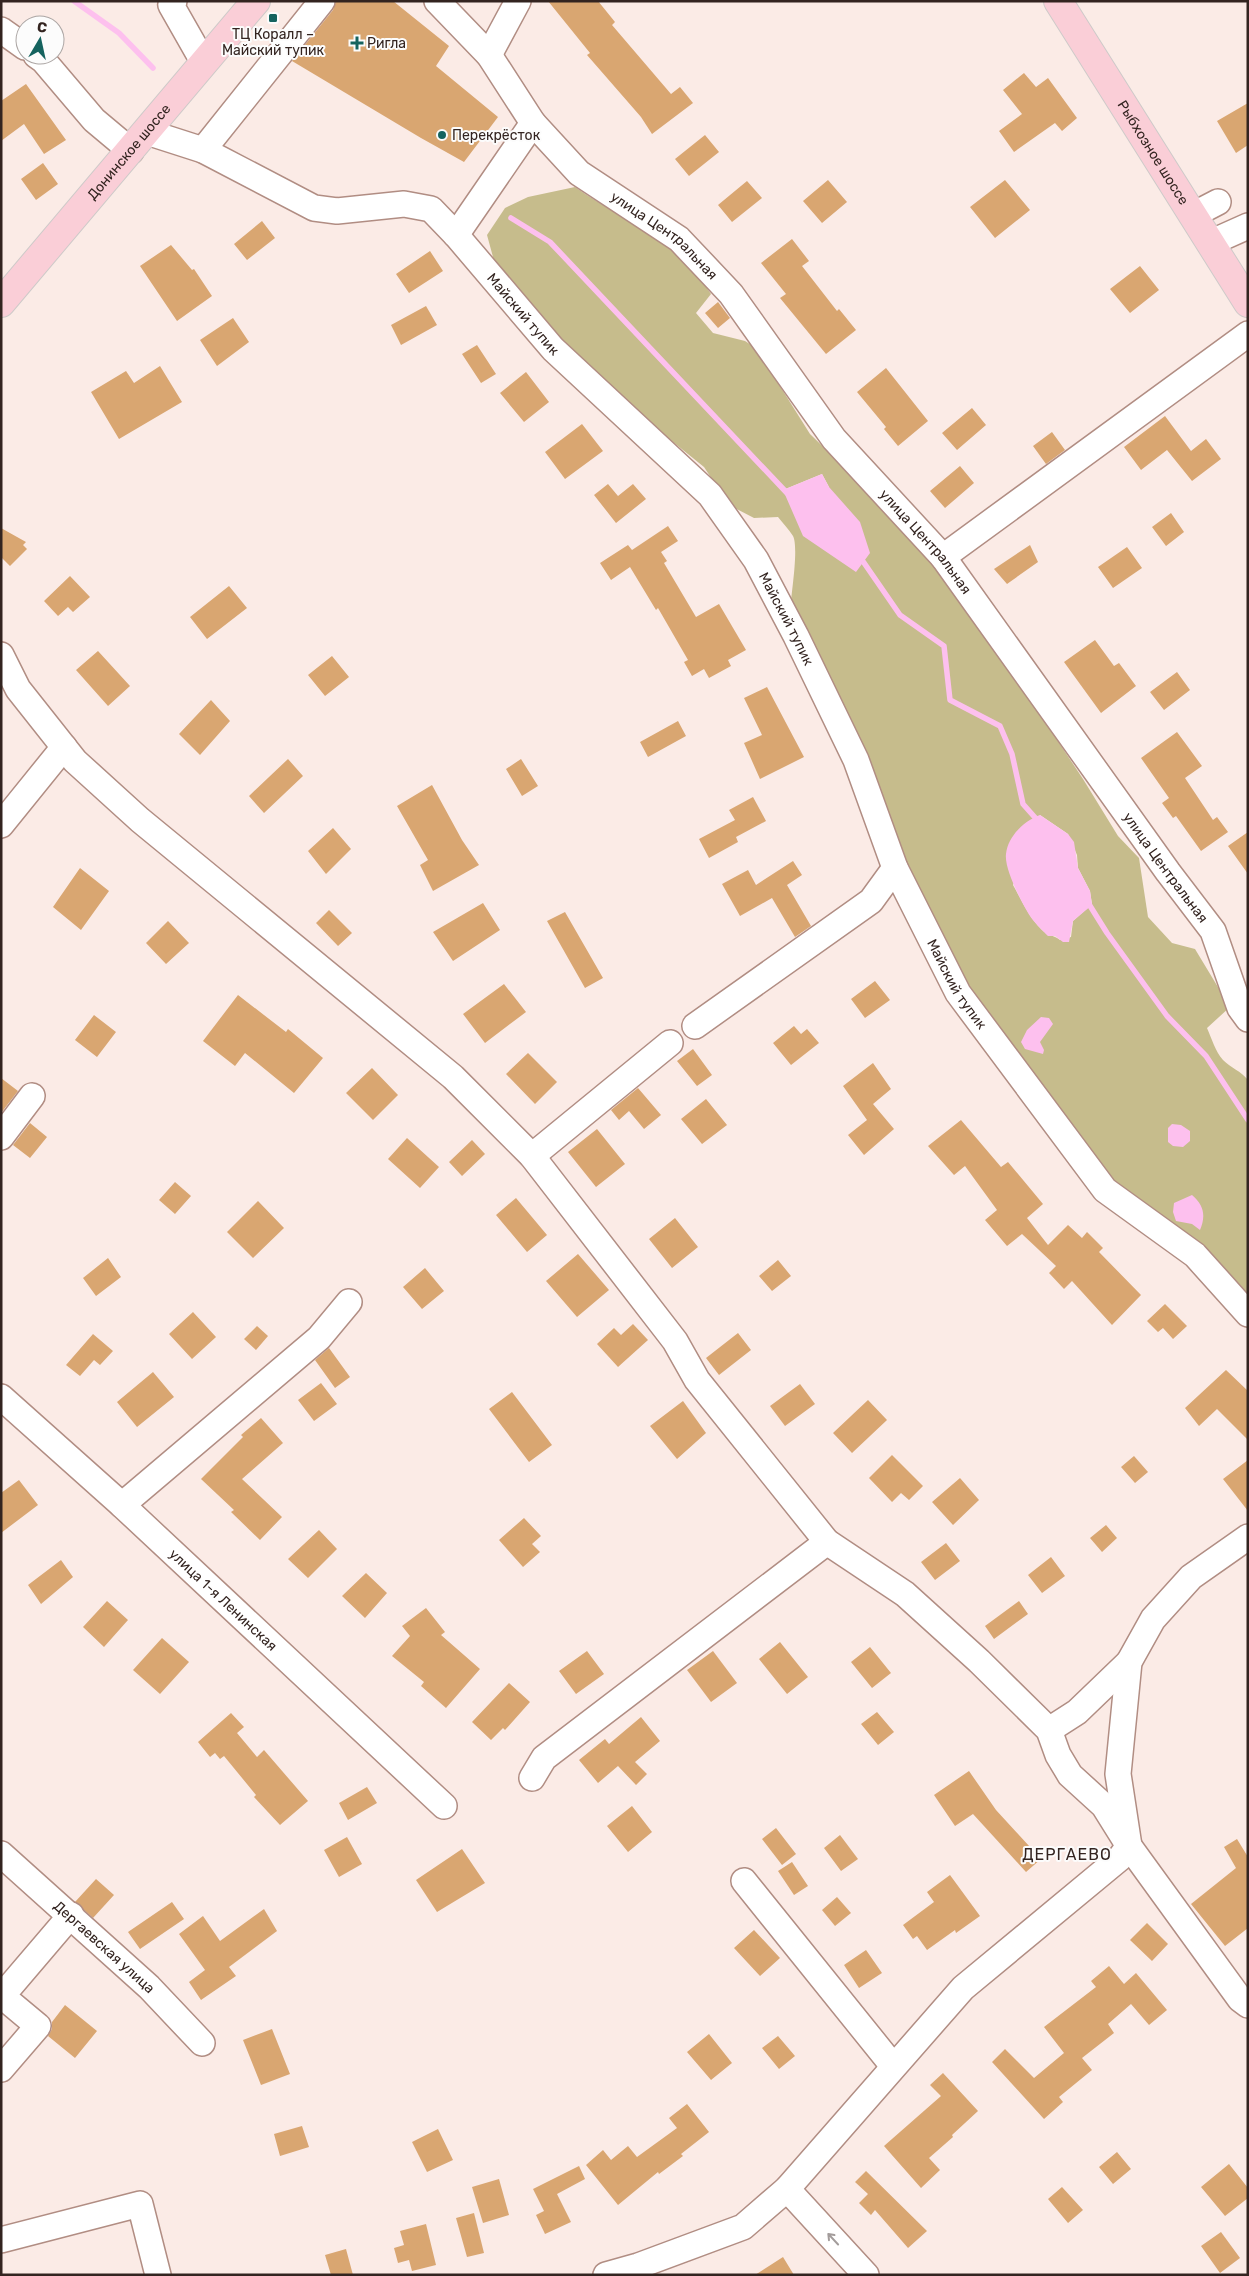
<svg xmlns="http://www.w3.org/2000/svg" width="1249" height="2276" viewBox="0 0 1249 2276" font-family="Rubik,sans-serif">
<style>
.green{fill:#c6bc8c;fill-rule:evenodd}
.water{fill:#fdc0ee}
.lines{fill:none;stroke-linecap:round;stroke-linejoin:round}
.stream{stroke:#fdc0ee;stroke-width:5.5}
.building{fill:#d9a671}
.minor-casing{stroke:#b18d83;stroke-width:28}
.major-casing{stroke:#cecac9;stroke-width:30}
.minor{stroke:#fff;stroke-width:25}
.major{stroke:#faced7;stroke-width:28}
.oneway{stroke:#a39c9b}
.poi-dot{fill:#15635f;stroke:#fcfcfc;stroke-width:2}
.labels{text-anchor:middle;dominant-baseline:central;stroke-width:4;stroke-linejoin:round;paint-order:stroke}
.poi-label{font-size:14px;fill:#332420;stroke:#fcfcfc;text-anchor:start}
.street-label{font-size:14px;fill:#332420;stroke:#fcfcfc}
.quarter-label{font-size:16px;letter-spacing:1px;fill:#332420;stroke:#fcfcfc}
</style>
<rect width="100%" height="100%" fill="#fbebe6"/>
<path class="green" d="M575,187C606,209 640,224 671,247C687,259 700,278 711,294L696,313L713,333L745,341L756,348L810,434L909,530L1016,678L1083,779L1118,836L1139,858L1148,917L1172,943L1195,949L1230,1007L1207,1028C1212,1039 1215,1051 1223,1060C1231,1068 1241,1071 1248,1080V1307L1109,1185L966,986L921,908L790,612C791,595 799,548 793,536C789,530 783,523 778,517L754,518L729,505L704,467L621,400L546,326L496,268L487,235L505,208L528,197ZM822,474L829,487L783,490ZM1040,815L1068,834L1077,855L1078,868L1090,891L1092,904L1073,921L1071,937L1060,940C1055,936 1046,934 1042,930C1029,917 1022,901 1013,885Z"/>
<path class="water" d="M822,474L829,487L860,522L870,553L856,572L803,536L783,490Z
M1040,815L1068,834L1074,842L1078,868L1090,891L1092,905L1073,921L1069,942H1063L1055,936H1048C1044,932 1032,920 1030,916C1022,903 1004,869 1006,854C1008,836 1024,821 1040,815Z
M1041,1017L1049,1018L1053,1024L1040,1042L1044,1050L1043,1054L1025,1049L1021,1042L1027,1030Z
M1172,1124L1181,1125L1190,1131V1141L1183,1147L1173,1146L1168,1142V1128Z
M1192,1195C1204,1205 1206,1216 1200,1230L1192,1224L1176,1221L1173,1212L1174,1203Z"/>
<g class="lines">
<path class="stream" d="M74,1L119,33L153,68
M511,218L550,242L787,493
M860,557L900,615L944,646L950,700L1000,726L1012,754L1023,804L1039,822
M1087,901L1107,933L1167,1016L1206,1056L1248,1120"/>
</g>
<path class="building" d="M336,1H393L449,46L436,66L498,117L464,162L421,138L292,61L333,10Z
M548,1H598L615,22L612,25L671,94L680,87L693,103L652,134L641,117L587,55L590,53Z
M1024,73L1036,87L1048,78L1077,118L1062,131L1055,123L1014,152L999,131L1022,114L1003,90Z
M26,84L66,140L44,154L24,124L1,141V101Z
M1248,103V145L1236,153L1217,121Z
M705,135L719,152L689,176L675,159Z
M43,163L58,184L36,200L21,179Z
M828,180L847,202L822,223L803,201Z
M1005,180L1030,210L995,238L970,207Z
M747,181L762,198L732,222L718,205Z
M262,221L275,238L247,260L234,244Z
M792,239L809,261L802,266L837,311L839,309L856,330L826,354L780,298L786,294L761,263Z
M171,245L192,270L194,269L212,296L177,321L140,266Z
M430,251L443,271L409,293L396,274Z
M1140,266L1159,290L1130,313L1110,289Z
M718,302L730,318L718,328L705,313Z
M426,306L437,325L401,345L391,325Z
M233,318L249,342L217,366L200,340Z
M477,345L496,374L481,383L462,354Z
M160,366L182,402L119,439L91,392L126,371L134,383Z
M886,368L928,421L898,446L884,429L886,427L857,392Z
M526,372L549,402L524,422L500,393Z
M972,408L986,425L957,450L942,433Z
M1165,416L1191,451L1206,439L1221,459L1192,481L1167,450L1141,470L1124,447Z
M582,424L603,451L565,479L545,452Z
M1052,432L1065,450L1046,464L1033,446Z
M960,466L974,483L945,508L930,491Z
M608,484L618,496L633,484L646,499L616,523L594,495Z
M1171,513L1184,532L1166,546L1152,527Z
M668,526L678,541L661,552L667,561L664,563L696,617L719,604L746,650L728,660L731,666L709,678L704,669L692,676L684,662L688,660L658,608L656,610L630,567L611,580L600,563L628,545L632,550Z
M1,528L26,542L23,545L27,549L10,566L1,557Z
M1030,545L1038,562L1007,584L994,569Z
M1127,547L1142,568L1113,588L1098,567Z
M70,576L90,597L73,612L68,607L58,616L44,601Z
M229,586L247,608L207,639L190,617Z
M1095,640L1114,666L1119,663L1136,686L1101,713L1064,662Z
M98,651L130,686L108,706L76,670Z
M332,656L349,677L325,696L308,675Z
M1177,672L1190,690L1164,710L1150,692Z
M767,687L804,757L760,779L744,743L762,735L744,698Z
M211,700L230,721L200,755L179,734Z
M678,721L686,736L648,757L640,742Z
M1177,732L1202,766L1185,778L1213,820L1217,817L1228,832L1201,851L1176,816L1173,818L1162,803L1169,798L1141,758Z
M288,759L303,776L264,813L249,796Z
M521,759L538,786L522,796L506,769Z
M432,785L462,840L479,865L433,891L420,865L428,860L397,806Z
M753,797L766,821L736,837L738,842L709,858L699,839L735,820L729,810Z
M333,828L351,849L326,874L308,851Z
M1248,832V874L1228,846Z
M793,861L802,875L787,885L811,926L795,937L772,898L740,916L722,884L748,870L756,885Z
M80,868L109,891L81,930L53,907Z
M483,903L500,930L453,961L433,932Z
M329,910L352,933L338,946L316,923Z
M565,912L603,978L585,988L547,921Z
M168,921L189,943L166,964L146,943Z
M875,981L890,1000L865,1018L851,999Z
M504,984L526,1012L485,1043L463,1014Z
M238,995L286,1032L288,1029L323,1058L294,1093L245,1053L235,1066L203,1041Z
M94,1015L116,1032L97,1057L75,1040Z
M794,1026L801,1034L807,1029L819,1043L791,1065L773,1043Z
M693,1049L712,1075L697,1086L677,1061Z
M528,1053L557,1082L535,1104L506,1074Z
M873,1063L891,1089L873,1104L894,1129L864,1155L848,1135L867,1120L843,1086Z
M372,1068L398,1095L373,1120L346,1093Z
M1,1078L18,1091L1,1113Z
M638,1088L661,1115L644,1129L629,1111L619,1120L611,1110Z
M706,1099L727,1125L702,1144L681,1119Z
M961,1120L1001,1167L1008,1162L1043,1204L1027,1218L1048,1245L1068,1225L1082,1238L1087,1232L1103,1248L1099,1252L1141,1295L1112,1325L1072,1281L1064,1289L1049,1273L1056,1266L1022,1234L1007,1246L985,1220L997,1210L965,1166L954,1175L928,1146Z
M30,1123L47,1137L30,1158L13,1145Z
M597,1129L625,1164L596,1187L568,1152Z
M407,1138L439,1167L420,1188L388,1159Z
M472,1140L485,1154L462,1176L449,1162Z
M175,1182L191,1196L175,1214L159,1200Z
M516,1198L547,1235L527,1252L496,1215Z
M258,1201L284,1228L253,1258L227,1232Z
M675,1218L698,1247L672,1268L649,1239Z
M578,1254L609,1290L577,1317L546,1281Z
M108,1258L121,1277L96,1296L83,1278Z
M778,1260L791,1276L772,1291L759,1276Z
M425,1268L444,1291L422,1309L403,1287Z
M1165,1304L1187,1326L1173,1339L1163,1328L1158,1332L1147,1321Z
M193,1312L216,1337L192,1359L169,1334Z
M633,1324L648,1340L618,1367L597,1344L614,1328L621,1335Z
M257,1326L268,1336L256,1350L244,1339Z
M738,1333L751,1350L719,1375L706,1358Z
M93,1334L113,1351L100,1365L94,1360L80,1376L66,1365Z
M329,1348L350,1377L335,1388L315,1360Z
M1226,1370L1248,1391V1440L1217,1409L1199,1426L1185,1408Z
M153,1372L174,1397L137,1427L117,1402Z
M321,1383L337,1404L314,1421L298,1400Z
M800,1384L815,1404L785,1426L770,1406Z
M512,1392L552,1445L529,1462L489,1409Z
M868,1400L887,1420L852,1453L833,1433Z
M683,1401L706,1433L677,1459L650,1426Z
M261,1418L283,1443L242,1479L282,1517L260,1540L231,1512L234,1510L201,1479L243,1437L241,1435Z
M892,1455L923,1486L909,1500L901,1493L892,1502L869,1478Z
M1134,1456L1148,1472L1135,1483L1121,1467Z
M1248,1460V1511L1223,1479Z
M960,1478L979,1500L953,1525L932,1502Z
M19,1480L38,1505L1,1533V1493Z
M524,1518L541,1536L532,1544L540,1552L523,1567L499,1540Z
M1106,1525L1117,1538L1102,1552L1090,1538Z
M319,1530L337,1549L308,1578L288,1559Z
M946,1543L960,1561L935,1580L921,1562Z
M1051,1557L1065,1576L1042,1593L1028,1575Z
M61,1560L73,1577L41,1604L28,1585Z
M366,1573L387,1593L365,1618L342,1596Z
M107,1601L128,1620L104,1647L83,1627Z
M1019,1601L1028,1614L994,1639L985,1626Z
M426,1608L445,1632L441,1635L480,1669L446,1708L421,1686L424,1682L392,1656L410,1636L402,1626Z
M162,1638L189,1662L160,1694L133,1670Z
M780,1642L808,1677L787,1694L759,1659Z
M870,1647L891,1673L872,1688L851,1662Z
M587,1651L604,1674L576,1694L559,1671Z
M713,1651L737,1683L711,1702L687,1670Z
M509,1683L530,1702L505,1730L503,1728L491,1740L472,1722Z
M877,1712L894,1732L878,1745L861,1724Z
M231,1713L244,1727L237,1733L257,1757L264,1750L308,1801L280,1825L254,1797L256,1795L224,1756L220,1759L215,1753L210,1757L198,1742Z
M641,1717L660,1741L635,1762L647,1774L636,1785L618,1766L598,1783L579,1760L605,1739L609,1744Z
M969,1771L996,1810L1041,1859L1026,1872L973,1814L955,1826L934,1795Z
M367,1787L377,1803L348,1820L339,1803Z
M632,1806L652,1832L628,1852L607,1826Z
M776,1828L796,1854L782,1865L762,1839Z
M840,1835L858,1859L841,1871L824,1848Z
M347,1837L362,1864L339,1877L324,1850Z
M1237,1839L1248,1857V1928L1225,1946L1191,1904L1236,1868L1224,1847Z
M462,1849L485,1883L437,1912L416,1880Z
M792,1862L808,1886L794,1895L778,1871Z
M950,1875L980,1916L956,1933L955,1930L927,1950L917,1936L913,1939L903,1925L934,1902L927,1892Z
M96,1879L114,1895L93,1918L75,1902Z
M837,1897L851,1913L835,1926L822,1910Z
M172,1902L184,1919L140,1949L128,1932Z
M264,1909L277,1931L229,1967L236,1976L201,2000L189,1982L205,1970L179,1934L203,1916L220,1941Z
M1147,1923L1168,1944L1152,1961L1130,1940Z
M754,1930L780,1958L760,1976L734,1948Z
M866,1950L882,1973L859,1988L844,1965Z
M1109,1966L1124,1984L1136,1973L1167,2010L1149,2025L1131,2004L1108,2024L1114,2033L1082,2058L1092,2070L1059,2097L1063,2102L1044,2119L992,2062L1005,2049L1034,2078L1064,2053L1044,2027L1096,1987L1091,1981Z
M65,2005L97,2031L75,2058L48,2036L52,2029V2022Z
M272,2029L290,2074L261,2085L243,2040Z
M709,2034L732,2063L711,2080L687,2052Z
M778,2036L795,2056L779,2069L762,2048Z
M943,2073L978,2111L952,2135L953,2137L929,2158L940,2170L921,2188L884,2146L941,2096L930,2085Z
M687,2104L709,2132L681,2154L683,2156L659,2174L658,2172L618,2205L586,2165L603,2150L611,2160L628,2146L637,2157L677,2128L669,2118Z
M302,2126L309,2147L280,2156L274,2134Z
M438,2129L453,2160L427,2172L412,2142Z
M1117,2152L1131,2169L1113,2184L1099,2167Z
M1229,2164L1248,2188V2198L1225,2216L1201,2187Z
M579,2166L585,2179L557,2194L571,2222L545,2234L536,2215L544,2211L533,2189Z
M866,2171L927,2231L908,2248L875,2210L871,2215L859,2203L868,2194L855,2182Z
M499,2179L509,2215L483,2223L472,2187Z
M1062,2187L1083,2210L1068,2223L1048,2199Z
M474,2213L484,2253L467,2257L456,2218Z
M426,2224L436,2265L412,2271L409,2260L398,2263L394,2248L404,2245L400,2231Z
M1221,2232L1240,2258L1220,2273L1201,2246Z
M346,2249L353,2275H331L325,2255Z
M783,2257L794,2275H755Z"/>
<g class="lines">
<g class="minor-casing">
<g id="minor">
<path d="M174,1L171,5L204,63"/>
<path id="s1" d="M437,1L489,55L533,123L579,173L679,239L731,294L834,439L943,557L1168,872L1213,931L1240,1008L1248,1019"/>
<path d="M1,30L25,47"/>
<path d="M36,55L43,60L94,120L131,151"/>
<path d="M489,55L518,1"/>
<path id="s2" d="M147,132L203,150L314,208L337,211L404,204L431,209L456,235L553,349L710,495L756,560L796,636L856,760L895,868L958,993L1105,1190L1195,1255L1248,1314"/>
<path d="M203,150L322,1"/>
<path d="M1193,215L1218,202"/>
<path d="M456,235L533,123"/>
<path d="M1210,243L1248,226"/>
<path d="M943,557L1248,334"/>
<path d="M1,655L18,689L75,761L140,820L453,1077L532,1156L675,1341L697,1380L827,1542L905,1594L979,1661L1049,1730L1058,1755L1070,1775L1104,1806L1129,1846L1240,1999L1248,2005"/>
<path d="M1,825L64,747"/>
<path d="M695,1026L871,901L895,868"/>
<path d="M1,1137L32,1096"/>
<path d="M532,1156L670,1043"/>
<path id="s3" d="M1,1397L122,1505L444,1806"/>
<path d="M122,1505L319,1338L349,1302"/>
<path d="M1049,1730L1077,1712L1129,1662"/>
<path d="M532,1778L544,1758L827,1542"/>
<path id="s4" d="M1,1854L149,1987L202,2043"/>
<path d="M744,1881L893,2066"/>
<path d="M1,2069L38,2026L2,1996L71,1915"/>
<path d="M787,2189L866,2275"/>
<path d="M1,2240L140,2204L158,2275"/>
<path d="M606,2275L638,2266L743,2227L787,2189L963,1988L1120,1858L1129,1846L1118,1774L1129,1662L1153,1619L1191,1577L1248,1537"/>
</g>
</g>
<g class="major-casing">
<g id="major">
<path id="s5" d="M1058,1L1248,303"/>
<path id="s6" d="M1,303L256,1"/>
</g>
</g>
<use href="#minor" class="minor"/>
<use href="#major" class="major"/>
</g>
<defs><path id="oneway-shaft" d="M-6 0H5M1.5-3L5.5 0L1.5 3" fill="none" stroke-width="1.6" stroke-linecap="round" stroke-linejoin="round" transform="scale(1.25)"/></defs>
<use class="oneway" href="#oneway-shaft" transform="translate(833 2239) rotate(-133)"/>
<g class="poi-dot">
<rect x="268" y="13" width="10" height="10" rx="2.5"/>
<path d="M354.5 35.5h5v5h5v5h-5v5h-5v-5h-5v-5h5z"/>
<circle cx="442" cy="135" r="5"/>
</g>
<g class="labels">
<g class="poi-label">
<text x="273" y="34" text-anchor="middle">ТЦ Коралл –<tspan x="273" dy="16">Майский тупик</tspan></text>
<text x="367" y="43">Ригла</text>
<text x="452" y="135">Перекрёсток</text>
</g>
<g class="street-label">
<text stroke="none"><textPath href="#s5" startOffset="179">Рыбхозное шоссе</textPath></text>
<text stroke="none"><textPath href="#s6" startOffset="198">Донинское шоссе</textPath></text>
<text stroke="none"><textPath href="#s1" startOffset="330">улица Центральная</textPath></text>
<text stroke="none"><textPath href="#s2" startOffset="442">Майский тупик</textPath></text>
<text stroke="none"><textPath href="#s1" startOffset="735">улица Центральная</textPath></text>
<text stroke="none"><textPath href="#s2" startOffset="848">Майский тупик</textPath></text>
<text stroke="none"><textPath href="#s1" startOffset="1140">улица Центральная</textPath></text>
<text stroke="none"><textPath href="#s2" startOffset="1252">Майский тупик</textPath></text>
<text stroke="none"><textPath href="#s3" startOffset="301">улица 1-я Ленинская</textPath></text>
<text stroke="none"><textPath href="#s4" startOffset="139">Дергаевская улица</textPath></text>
</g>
<g class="quarter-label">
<text x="1067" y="1854">ДЕРГАЕВО</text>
</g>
</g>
<rect width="1249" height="2276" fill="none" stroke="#332420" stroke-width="5"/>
<g transform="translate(40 40) rotate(9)"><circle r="24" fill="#fcfcfc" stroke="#aca6a4"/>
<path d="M0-4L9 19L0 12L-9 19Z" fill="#15635f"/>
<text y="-8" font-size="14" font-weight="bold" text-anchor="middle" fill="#332420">С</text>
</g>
</svg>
